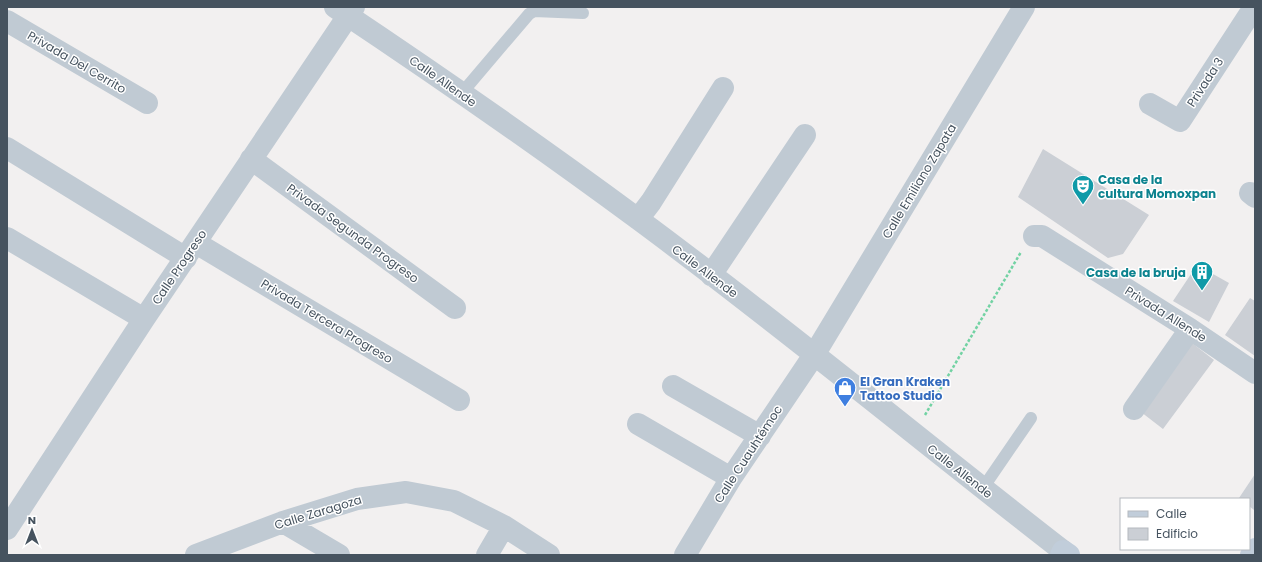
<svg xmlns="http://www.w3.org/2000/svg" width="1262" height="562" viewBox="0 0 1262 562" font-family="Poppins,sans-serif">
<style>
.building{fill:#cbcfd5}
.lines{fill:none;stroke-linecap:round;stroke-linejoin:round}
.path{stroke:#72d2a3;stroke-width:2.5;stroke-dasharray:3 2;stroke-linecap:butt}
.lane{stroke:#c0cad3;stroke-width:12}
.street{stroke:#c0cad3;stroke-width:22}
.secondary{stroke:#c1cdda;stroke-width:22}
.labels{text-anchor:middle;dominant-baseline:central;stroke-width:3;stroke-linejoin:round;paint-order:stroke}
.street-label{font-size:12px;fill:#46535f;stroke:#fff}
.culture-label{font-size:12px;font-weight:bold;fill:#0d838f;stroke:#fff;text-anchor:start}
.shop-label{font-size:12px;font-weight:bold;fill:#366cbe;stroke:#fff;text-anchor:start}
</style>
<rect width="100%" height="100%" fill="#f2f0f0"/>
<path class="building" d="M1043,149L1149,215L1123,254L1108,258L1018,197Z
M1197,265L1229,283L1209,322L1173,301Z
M1250,298L1255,301V356L1225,335Z
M1188,340L1214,360L1163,429L1141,412Z
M1255,474V508L1254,510L1249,506V499L1239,498Z"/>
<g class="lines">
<path class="path" d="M925,415L1021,252"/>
<path class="lane" d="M461,94L529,14L534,11L583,13
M983,488L1031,418"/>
<path class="street" d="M335,7C437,75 539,146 638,219C783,326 921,441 1063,551
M7,21L147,103
M1150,104L1180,121L1249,15
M7,148L186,258
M251,159L455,308
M1250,193L1255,197
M638,219L651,202L723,88
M1034,236H1042L1190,329L1255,373
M7,238L144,319
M196,243L459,400
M711,275L805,135
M673,386L760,436
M1134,409L1190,329
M638,424L731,478
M283,522L339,555
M7,529L144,319L354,7
M196,555L283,522L357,499L406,492L454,501L504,526L549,555
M487,555L504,526
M685,555L731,478L814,355L1024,7"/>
<path class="secondary" d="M1061,555L1063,551L1069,555
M1251,555L1255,549"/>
</g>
<defs>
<g id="theatre-pin" transform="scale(1.15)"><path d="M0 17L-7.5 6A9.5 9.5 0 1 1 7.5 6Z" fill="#0f9aa8" stroke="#fff"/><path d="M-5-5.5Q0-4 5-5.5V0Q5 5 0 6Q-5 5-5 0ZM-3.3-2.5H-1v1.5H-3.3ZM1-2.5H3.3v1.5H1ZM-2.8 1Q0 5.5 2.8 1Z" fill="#fff"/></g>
<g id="building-pin" transform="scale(1.15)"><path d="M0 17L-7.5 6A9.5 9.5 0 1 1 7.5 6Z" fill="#0f9aa8" stroke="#fff"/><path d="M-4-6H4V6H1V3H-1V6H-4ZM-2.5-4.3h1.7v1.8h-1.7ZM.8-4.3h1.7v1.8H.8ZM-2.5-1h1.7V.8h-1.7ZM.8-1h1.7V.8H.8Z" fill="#fff"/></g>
<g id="shop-pin" transform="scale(1.15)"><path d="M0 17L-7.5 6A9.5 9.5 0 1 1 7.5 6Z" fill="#3f7fe0" stroke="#fff"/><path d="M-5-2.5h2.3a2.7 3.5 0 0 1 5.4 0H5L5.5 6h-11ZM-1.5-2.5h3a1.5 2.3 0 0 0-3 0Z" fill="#fff"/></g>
</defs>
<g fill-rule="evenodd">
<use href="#theatre-pin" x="1083" y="186"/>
<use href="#building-pin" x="1202" y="272"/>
<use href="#shop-pin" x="845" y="388"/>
</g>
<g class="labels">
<g class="street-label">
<text transform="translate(77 62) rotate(30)">Privada Del Cerrito</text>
<text transform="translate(443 81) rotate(35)">Calle Allende</text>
<text transform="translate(1205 82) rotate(-57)">Privada 3</text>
<text transform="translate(919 181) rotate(-59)">Calle Emiliano Zapata</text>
<text transform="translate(353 233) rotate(36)">Privada Segunda Progreso</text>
<text transform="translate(179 267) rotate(-56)">Calle Progreso</text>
<text transform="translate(705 271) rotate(37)">Calle Allende</text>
<text transform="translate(1166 314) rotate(32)">Privada Allende</text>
<text transform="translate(327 321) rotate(31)">Privada Tercera Progreso</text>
<text transform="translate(748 454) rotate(-57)">Calle Cuauhtémoc</text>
<text transform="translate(960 471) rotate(38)">Calle Allende</text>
<text transform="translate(318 512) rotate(-17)">Calle Zaragoza</text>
</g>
<g class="culture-label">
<text x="1098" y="179">Casa de la<tspan x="1098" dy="14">cultura Momoxpan</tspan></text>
<text x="1186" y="272" text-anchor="end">Casa de la bruja</text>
</g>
<g class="shop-label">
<text x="860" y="381">El Gran Kraken<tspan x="860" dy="14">Tattoo Studio</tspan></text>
</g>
</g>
<rect width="1262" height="562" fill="none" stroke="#46535f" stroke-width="16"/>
<rect x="1120" y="498" width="130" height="52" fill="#ffffff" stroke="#b5babf"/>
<rect x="1128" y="511" width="20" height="6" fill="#c1cdda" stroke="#b5babf"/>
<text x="1156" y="518" font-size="12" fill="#46535f">Calle</text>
<rect x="1128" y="528" width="20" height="12" fill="#cbcfd5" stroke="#b5babf"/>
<text x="1156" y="538" font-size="12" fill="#46535f">Edificio</text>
<g transform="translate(32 530)" stroke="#ffffff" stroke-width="3" paint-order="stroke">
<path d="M0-3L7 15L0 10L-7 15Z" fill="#46535f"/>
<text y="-6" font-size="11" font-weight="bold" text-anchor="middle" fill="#46535f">N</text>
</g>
</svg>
